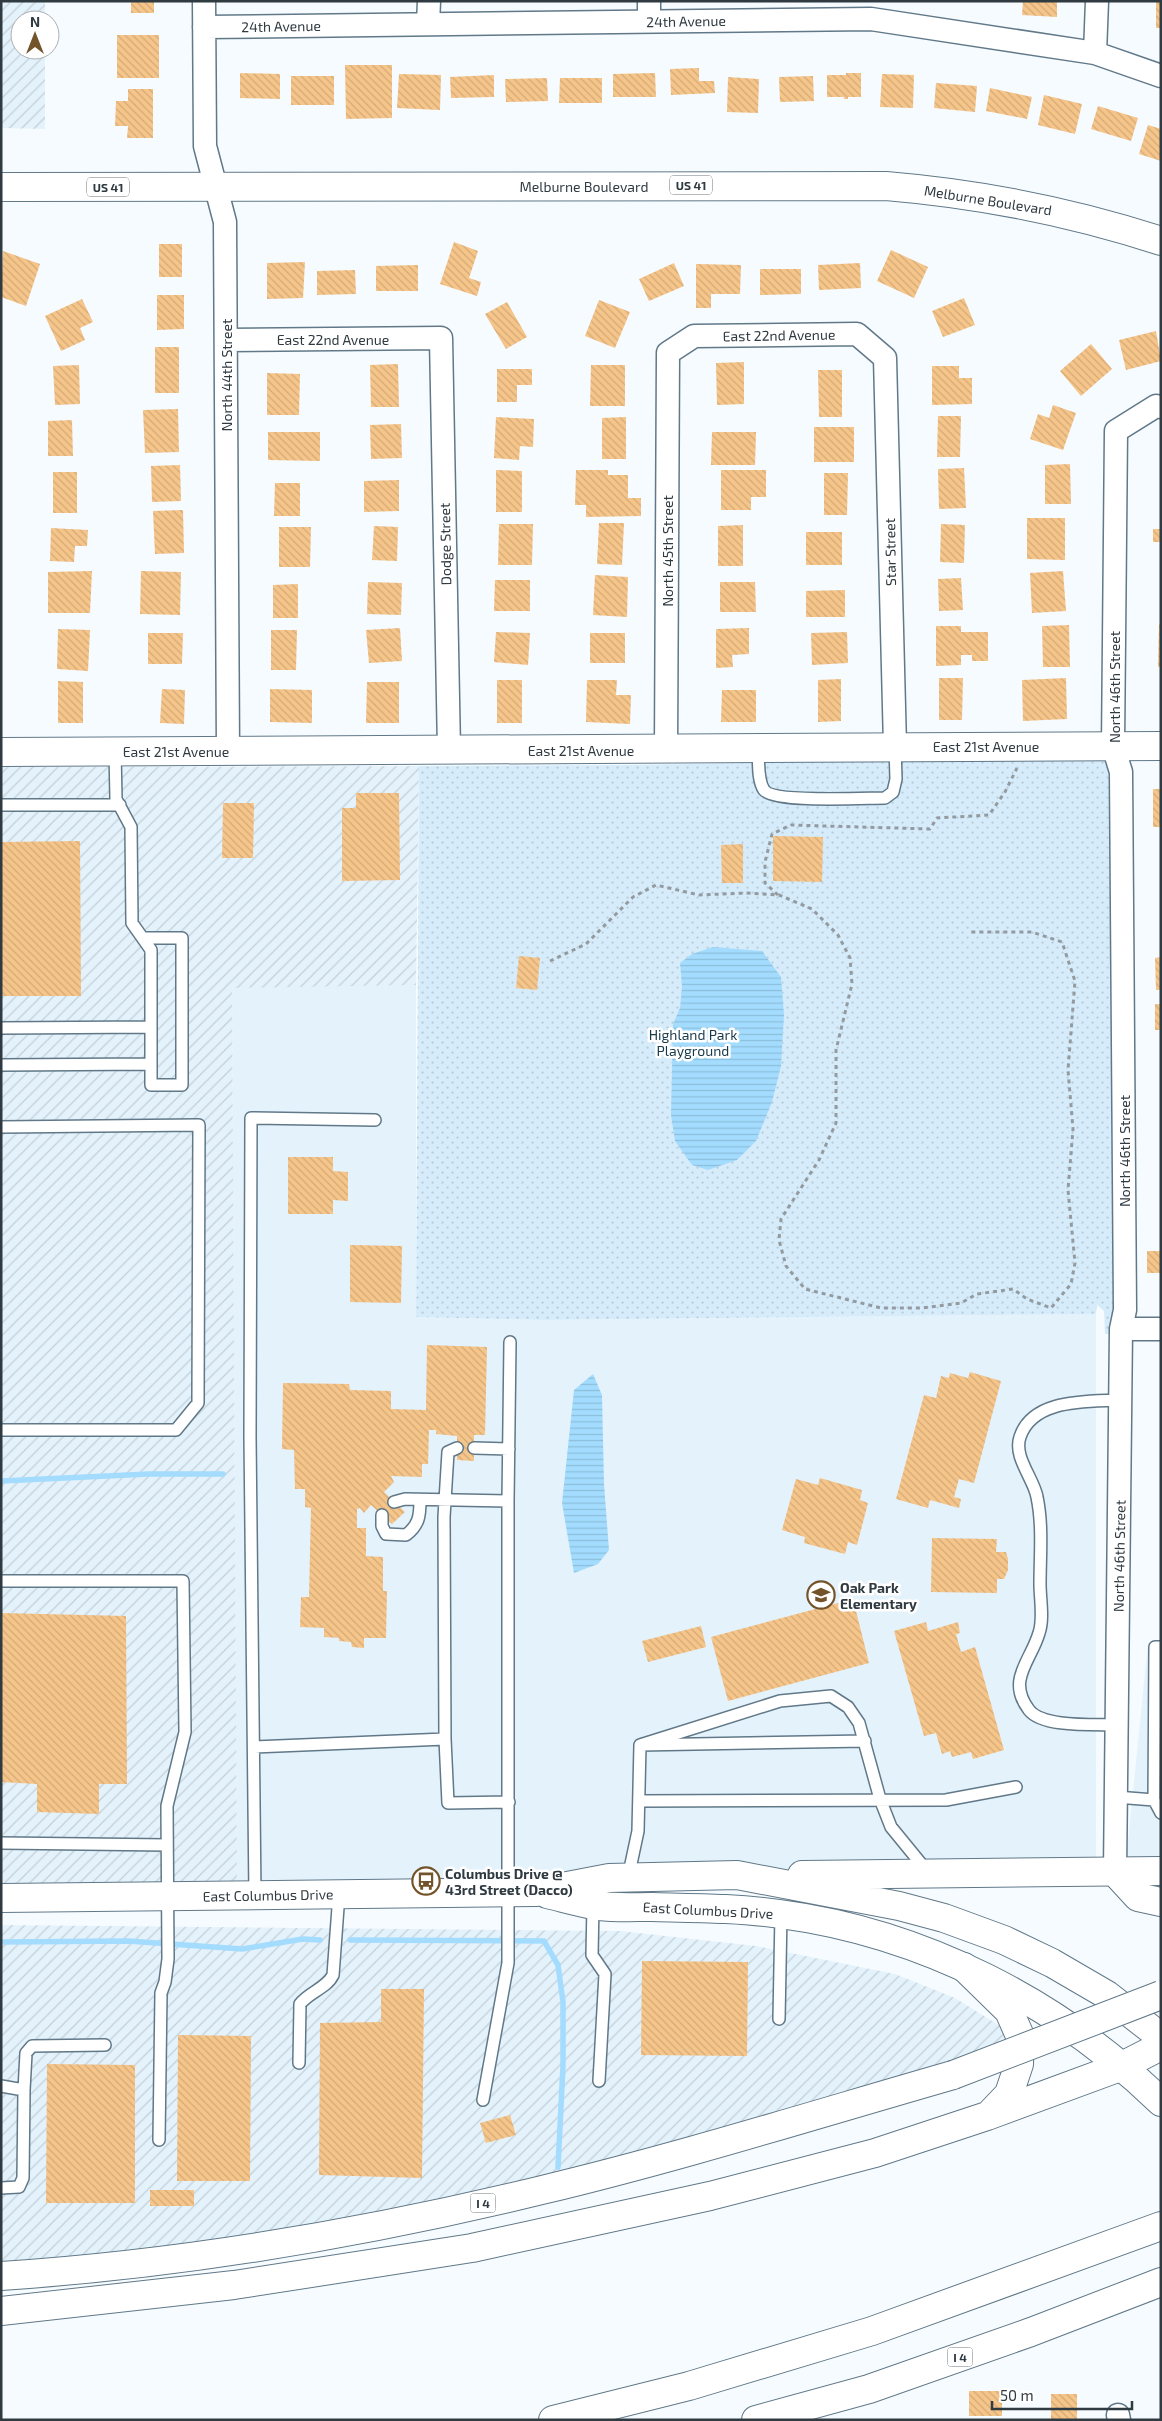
<svg xmlns="http://www.w3.org/2000/svg" width="1162" height="2421" viewBox="0 0 1162 2421" font-family="'Exo 2',sans-serif">
<style>
.built{fill:#e4f2fb}
.industrial{fill:url(#industrial-furrows)}
.park{fill:url(#park-dots)}
.water{fill:url(#water-rules)}
.lines{fill:none;stroke-linecap:round;stroke-linejoin:round}
.stream{stroke:#a3dcfe;stroke-width:5.5}
.building{fill:url(#building-back-hatch)}
.service-casing{stroke:#607888;stroke-width:14}
.minor-casing{stroke:#607888;stroke-width:25}
.tertiary-casing{stroke:#607888;stroke-width:30}
.secondary-casing{stroke:#607888;stroke-width:30}
.primary-casing{stroke:#607888;stroke-width:30}
.motorway-casing{stroke:#607888;stroke-width:30}
.path{stroke:#939ba0;stroke-width:3;stroke-dasharray:4 4;stroke-linecap:butt}
.service{stroke:#fff;stroke-width:11}
.minor{stroke:#fff;stroke-width:22}
.tertiary{stroke:#fff;stroke-width:28}
.secondary{stroke:#fff;stroke-width:28}
.primary{stroke:#fff;stroke-width:28}
.motorway{stroke:#fff;stroke-width:28}
.motorway-bridge-casing{stroke:#607888;stroke-width:30;stroke-linecap:butt}
.motorway-bridge{stroke:#fff;stroke-width:28}
.labels{text-anchor:middle;dominant-baseline:central;stroke-width:5;stroke-linejoin:round;paint-order:stroke}
.shield{fill:#fff;stroke:#6d757a;stroke-width:1}
.shield-label{font-size:12px;font-weight:bold;fill:#2f3a41}
.street-label{font-size:14px;fill:#2f3a41;stroke:#fff}
.park-label{font-size:14px;fill:#18394a;stroke:#fff}
.poi-label{font-size:14px;font-weight:bold;fill:#2f3a41;stroke:#fff;text-anchor:start}
</style>
<defs>
<pattern id="industrial-furrows" width="10" height="10" patternUnits="userSpaceOnUse" patternTransform="scale(1.25)"><rect width="10" height="10" fill="#e4f2fb"/><path d="M-1 1l2-2M0 10L10 0M9 11l2-2" fill="none" stroke="#c4d0d8"/></pattern>
<pattern id="park-dots" width="8" height="8" patternUnits="userSpaceOnUse" patternTransform="scale(1.25)"><rect width="8" height="8" fill="#d6ecfb"/><path d="M2 2h.1M6 6h.1" fill="none" stroke="#b8cbd8" stroke-width="1.8" stroke-linecap="round"/></pattern>
<pattern id="water-rules" width="6" height="5" patternUnits="userSpaceOnUse" patternTransform="scale(1.25)"><rect width="6" height="5" fill="#a3dcfe"/><path d="M0 2.5h6" fill="none" stroke="#8dbedb"/></pattern>
<pattern id="building-back-hatch" width="6" height="6" patternUnits="userSpaceOnUse" patternTransform="scale(1.25)"><rect width="6" height="6" fill="#f6c58a"/><path d="M-1 5l2 2M0 0l6 6M5-1l2 2" fill="none" stroke="#d3aa78"/></pattern>
</defs>
<rect width="100%" height="100%" fill="#f6fbff"/>
<path class="built" d="M416,985V1317L543,1320L1096,1314V1871L831,1893L800,1888L237,1886L232,987Z
M1161,1642V1878L1124,1881L1148,1643Z"/>
<path class="industrial" d="M1,1H45V20H20V50H45V129L1,128Z
M419,766L416,985L232,988L237,1886L1,1891V767Z
M1,1925L620,1931L756,1946L895,1974L955,1998L1005,2029V2053L543,2190L1,2278Z"/>
<path class="park" d="M1106,757L1112,774L1115,1309L1112,1319V1334H1105L1104,1311L1097,1305L1096,1314L543,1320L416,1317L419,766L627,765Z"/>
<path class="water" d="M713,947L762,951L781,977L784,1015L781,1066L772,1102L756,1141L737,1160L708,1170L692,1165L675,1141L671,1115L673,1024L680,1008L682,986L680,963L692,954Z
M593,1374L602,1395L604,1484L609,1550L598,1564L574,1573L562,1503L574,1390Z"/>
<g class="lines">
<path class="stream" d="M1,1481L149,1474H223
M350,1940L544,1941L558,1965L563,2002V2066L558,2167
M1,1942L128,1941L242,1949L303,1939L320,1940"/>
</g>
<path class="building" d="M131,1H154V13H131Z
M1023,1H1057V17L1022,15Z
M1156,1H1161V28H1156Z
M117,35H159V78H117Z
M345,65H392V118L346,119Z
M699,68V81H714L715,93L671,95L670,69Z
M240,73L280,74V99L240,98Z
M655,73L656,97H613V74Z
M846,73H861V97H848V99H844V97H827V75H846Z
M399,74L441,75L440,110L397,108Z
M882,74L914,75L913,108L880,107Z
M494,75V97L451,98L450,77Z
M291,76H334V105H291Z
M813,76L814,101L780,102L779,77Z
M728,77L759,79L758,113L727,112Z
M547,78L548,101L506,102L505,79Z
M560,78H602V103H559Z
M936,83L977,86L975,112L934,108Z
M990,88L1032,97L1027,119L986,111Z
M128,89H153V138H127L128,126H115L116,101H128Z
M1044,95L1082,104L1075,134L1038,125Z
M1098,106L1138,118L1131,141L1091,129Z
M1148,125L1161,129V161L1139,154Z
M454,242L478,251L469,278L481,282L477,296L440,284Z
M159,244H182V277H159Z
M891,250L928,267L914,298L877,281Z
M3,251L40,264L26,306L1,297Z
M305,262L303,298L267,299V263Z
M674,263L684,286L649,301L639,279Z
M860,263L861,288L819,290L818,265Z
M696,264L741,265L740,294H711V308H696Z
M418,265V291H376V266Z
M760,269H801V294L760,295Z
M355,270L356,294L317,295V271Z
M157,295H184V329L157,330Z
M964,298L975,325L943,337L932,311Z
M82,299L93,322L80,328L85,340L61,351L45,316Z
M599,300L630,312L615,348L585,336Z
M507,302L527,337L506,349L485,314Z
M1156,331L1161,361L1126,370L1119,340Z
M1091,344L1112,369L1081,396L1060,371Z
M155,347H179V393H155Z
M744,362V404L717,405L716,363Z
M398,364L399,407H371L370,365Z
M79,365L80,404L55,405L53,366Z
M591,365H625V406H590Z
M932,366H959V378H972V404L932,405Z
M497,369H532V385H517V402H497Z
M818,370H842V417H819Z
M267,373L300,374L299,415H267Z
M1053,405L1076,413L1063,450L1030,439L1038,414L1049,418Z
M178,409L179,452L145,453L143,410Z
M938,416H961L960,457H937Z
M496,417L534,419L533,447L520,446L519,460L494,458Z
M626,417V459H602V418Z
M72,420L73,456H48V421Z
M401,424L402,458L371,459L370,425Z
M814,427H854V462H814Z
M268,432H320V461L268,460Z
M712,432H756L755,465H711Z
M1070,464L1071,504H1045V465Z
M180,465L181,501L152,502L151,466Z
M964,468L966,508L939,509L938,469Z
M496,470L522,471V512H496Z
M576,470H608V475H628V498H641V516L586,517V505H575Z
M721,470H766V497H751V510H721Z
M53,472H77V513H53Z
M824,473H848L847,515H824Z
M399,480V511L364,512V481Z
M275,483H300V516H274Z
M183,510L184,553L155,554L153,511Z
M1027,518H1065V560L1027,559Z
M599,523H624L622,565L597,564Z
M499,524H533L532,565H498Z
M941,524L965,525L964,563L940,562Z
M743,525V566H718V526Z
M374,526L398,527L397,561L372,560Z
M279,527H311L310,567H279Z
M51,528L88,530L87,546H75L74,562L50,561Z
M1153,529H1161V542H1153Z
M806,532H842V565H806Z
M92,571L90,613H48V572Z
M141,571L181,572L180,615L140,614Z
M1063,571L1066,611L1032,613L1030,573Z
M595,575L628,577L627,617L593,615Z
M961,578L963,610L939,611L938,579Z
M495,580H530V611H494Z
M368,582L402,583L401,615L367,614Z
M720,582H755L756,612H720Z
M298,584V618H273V585Z
M845,590V617H806V591Z
M1159,624H1161V667H1158Z
M1069,625L1070,667H1043L1042,626Z
M936,626H961V632H988V661H972V655H961V665L936,666Z
M400,628L402,661L369,663L366,630Z
M749,628V654L732,655L733,667L716,668V629Z
M58,629L90,630L88,671L57,669Z
M271,630H297L296,670H271Z
M496,632L530,633L528,665L494,662Z
M847,632L848,663L812,665L811,633Z
M148,633H183L182,664H148Z
M590,633H625V663H590Z
M939,678H963L962,720H939Z
M1066,678L1067,719L1023,721L1022,680Z
M841,679V721L818,722V680Z
M497,680H522V723H497Z
M587,680H617L616,695H631L630,724L586,722Z
M58,681L83,682V723H58Z
M367,682H399V723H366Z
M162,689L185,690L184,724L160,723Z
M270,689L312,690V723L270,722Z
M722,690H756V722H721Z
M1153,789H1161V827H1153Z
M356,793H399L400,880L342,881V808H356Z
M223,803H254L253,858H222Z
M773,836L823,837L822,882L773,881Z
M80,841L81,996H1V842Z
M743,844V883H722L721,845Z
M519,956L540,958L537,990L516,988Z
M1161,957V990H1156L1155,958Z
M1155,1004H1161V1030H1155Z
M288,1157H333V1171L348,1172V1201L333,1200V1214H288Z
M350,1245L402,1246L401,1303L350,1302Z
M1147,1251H1161V1273H1147Z
M427,1345L487,1347L485,1435H474V1461L457,1460V1436L436,1434V1430H429L428,1464H422V1477L391,1476L394,1482L384,1492L405,1512L392,1524L371,1505L364,1513L360,1508L357,1509V1528H366V1556L383,1557V1591H387L386,1638H364V1648L352,1647L351,1642L339,1641V1638L324,1637V1628L300,1627L301,1597H309L311,1508L305,1507V1489H295L294,1450L282,1449L283,1383L349,1384L350,1390L391,1391V1409L426,1410Z
M970,1372L1001,1381L974,1483L959,1479L954,1497L961,1499L959,1508L930,1500L928,1508L896,1499L924,1395L936,1398L941,1376L949,1378L950,1373L968,1378Z
M820,1478L862,1490L860,1500L868,1503L857,1545L848,1542L845,1554L804,1543L805,1537L782,1530L796,1479L818,1485Z
M932,1538L997,1539L996,1552H1006L1008,1559V1570L1004,1579H997V1593L931,1592Z
M853,1599L869,1663L728,1701L711,1637Z
M1,1613L126,1616L127,1784H99V1814L37,1812V1784L1,1782Z
M926,1622L928,1631L958,1622L960,1633L956,1634L961,1652L975,1647L1004,1750L973,1759L971,1752L952,1757L950,1751L942,1754L936,1733L924,1736L894,1631Z
M701,1626L706,1647L648,1662L642,1641Z
M642,1961L748,1962L747,2056L641,2055Z
M381,1989H424L422,2178L319,2175L320,2023L381,2022Z
M178,2035L251,2036L250,2181H177Z
M47,2064L135,2065V2203H46Z
M510,2115L516,2135L486,2143L480,2123Z
M150,2190H194V2206H150Z
M969,2391H1002V2416H969Z
M1051,2394H1077V2420H1051Z"/>
<g class="lines">
<g class="service-casing">
<path id="service" d="M758,748C759,760 757,780 764,790C773,803 865,798 885,798L893,792L896,779L895,747
M115,751L116,799L131,827L132,923L151,950V1085H182V938H143
M1,805H120
M1,1028L151,1027
M1,1065L151,1064
M1,1127L199,1125L198,1403L176,1430H1
M474,1448L509,1449
M508,1501L510,1342
M394,1502L405,1499L508,1501V1963L483,2100
M382,1515V1526L386,1534L406,1535C419,1525 420,1516 420,1500
M1,1581H183L185,1732L167,1806L168,1959L165,1982L161,1993L159,2140
M1117,1725C1096,1724 1043,1728 1029,1710C1006,1680 1031,1661 1039,1633C1044,1619 1040,1599 1040,1584C1040,1556 1043,1526 1037,1497C1034,1479 1013,1457 1020,1437C1033,1398 1088,1402 1120,1400
M445,1739L448,1803L509,1802
M640,1745L780,1701L831,1696L848,1707L859,1723L880,1799L891,1827L927,1871
M254,1747L445,1739L444,1517L448,1452L457,1448
M1116,1797L1154,1800L1161,1813
M1154,1800L1155,1647H1161
M639,1801L946,1800L1016,1787
M1,1843L167,1845
M628,1878L638,1831L640,1745L865,1741
M255,1896L250,1437L251,1118L375,1120
M593,1905L592,1955L605,1974L599,2081
M779,2019L781,1914
M299,2063L300,2004C309,1992 327,1988 333,1975L339,1894
M1,2086L24,2090L23,2178L19,2187L1,2188
M24,2090L26,2053L32,2046L105,2045"/>
</g>
<g class="minor-casing">
<path id="minor" d="M204,1L205,146L225,222L228,751
M649,21V1
M428,24L429,1
M204,27L871,19L1095,53L1161,76
M1095,53L1097,1
M226,340L441,338L449,750
M666,749L668,353L694,336L857,334L885,358L895,746
M1121,1329H1161
M1115,1872L1121,1329L1125,1310L1121,772L1113,746L1116,431L1156,406L1161,407
M1118,2415L1119,2420"/>
</g>
<g class="tertiary-casing">
<path id="tertiary" d="M1,752L1161,746"/>
</g>
<g class="secondary-casing">
<path id="secondary" d="M802,1875L1161,1871
M547,1894C564,1898 581,1903 599,1906C616,1908 634,1907 652,1907C695,1908 738,1908 780,1914C923,1933 1058,2002 1161,2102
M1,1898L536,1892L609,1878L737,1875L899,1906L944,1918L1004,1940L1052,1963L1107,1995L1161,2037"/>
</g>
<g class="primary-casing">
<path id="primary" d="M1,187L886,186C982,194 1069,211 1161,241"/>
</g>
<g class="motorway-casing">
<path id="motorway" d="M1115,1872L1138,1897L1161,1902
M964,1967L1009,2011L1020,2036L1019,2064L1009,2094L989,2115
M1,2276C184,2264 365,2233 542,2190C680,2157 817,2114 953,2075
M1,2311L234,2285L472,2248L710,2196L875,2153L987,2116L1120,2067L1161,2046
M553,2420L689,2386L872,2331L1161,2226
M756,2420L869,2389L1031,2332L1161,2282"/>
</g>
<path class="path" d="M778,895L765,883V862L772,834L791,825L930,829L937,818L989,815L1005,792L1017,768
M550,961L586,944L633,897L656,885L699,895L746,893L779,895L812,909L838,935L850,958L852,984L836,1050V1123L819,1160L781,1219L779,1240L786,1266L805,1289L881,1308H921L961,1303L977,1294L1013,1289L1027,1299L1051,1308L1071,1284L1075,1263L1068,1190L1073,1129L1068,1070L1075,981L1062,942L1032,932H968"/>
<use href="#service" class="service"/>
<use href="#minor" class="minor"/>
<use href="#tertiary" class="tertiary"/>
<use href="#secondary" class="secondary"/>
<use href="#primary" class="primary"/>
<use href="#motorway" class="motorway"/>
<g class="motorway-bridge-casing">
<path id="motorway-bridge" d="M953,2075L1161,1995"/>
</g>
<use href="#motorway-bridge" class="motorway-bridge"/>
</g>
<defs>
<g id="school-ring" transform="scale(1.4375)"><circle r="9.5" fill="#fff" stroke="#735329" stroke-width="1.5"/><path d="M0-5L7-2L0 1L-7-2ZM-4 1L0 2.5L4 1V4Q0 6-4 4Z" fill="#735329"/></g>
<g id="bus-ring" transform="scale(1.4375)"><circle r="9.5" fill="#fff" stroke="#735329" stroke-width="1.5"/><path d="M-5-6H5V4H4V6H2V4H-2V6H-4V4H-5ZM-3.5-4V0h7V-4ZM-3.5 1.2v1.5H-2V1.2ZM2 1.2v1.5H3.5V1.2Z" fill="#735329"/></g>
</defs>
<g fill-rule="evenodd">
<use href="#school-ring" x="821" y="1595"/>
<use href="#bus-ring" x="426" y="1881"/>
</g>
<g class="labels">
<g class="shield">
<rect x="670" y="175.5" width="42" height="19" rx="4"/>
<rect x="87" y="177.5" width="42" height="19" rx="4"/>
<rect x="470.5" y="2193.5" width="25" height="19" rx="4"/>
<rect x="947.5" y="2347.5" width="25" height="19" rx="4"/>
</g>
<g class="shield-label">
<text x="691" y="185">US 41</text>
<text x="108" y="187">US 41</text>
<text x="483" y="2203">I 4</text>
<text x="960" y="2357">I 4</text>
</g>
<g class="street-label">
<text transform="translate(686 21) rotate(-1)">24th Avenue</text>
<text transform="translate(281 26) rotate(-1)">24th Avenue</text>
<text x="584" y="186">Melburne Boulevard</text>
<text transform="translate(988 200) rotate(9)">Melburne Boulevard</text>
<text transform="translate(779 335) rotate(-1)">East 22nd Avenue</text>
<text x="333" y="339">East 22nd Avenue</text>
<text transform="translate(226 375) rotate(-90)">North 44th Street</text>
<text transform="translate(445 544) rotate(-91)">Dodge Street</text>
<text transform="translate(667 551) rotate(-90)">North 45th Street</text>
<text transform="translate(890 552) rotate(-91)">Star Street</text>
<text transform="translate(1114 687) rotate(-90)">North 46th Street</text>
<text x="986" y="746">East 21st Avenue</text>
<text x="581" y="750">East 21st Avenue</text>
<text x="176" y="751">East 21st Avenue</text>
<text transform="translate(1124 1151) rotate(-90)">North 46th Street</text>
<text transform="translate(1119 1556) rotate(-89)">North 46th Street</text>
<text transform="translate(268 1895) rotate(-1)">East Columbus Drive</text>
<text transform="translate(708 1910) rotate(3)">East Columbus Drive</text>
</g>
<g class="park-label">
<text x="693" y="1034">Highland Park<tspan x="693" dy="16">Playground</tspan></text>
</g>
<g class="poi-label">
<text x="840" y="1587">Oak Park<tspan x="840" dy="16">Elementary</tspan></text>
<text x="445" y="1873">Columbus Drive @<tspan x="445" dy="16">43rd Street (Dacco)</tspan></text>
</g>
</g>
<rect width="1162" height="2421" fill="none" stroke="#2f3a41" stroke-width="5"/>
<g transform="translate(35 35)"><circle r="24" fill="#ffffff" stroke="#acb0b3"/>
<path d="M0-4L9 19L0 12L-9 19Z" fill="#735329"/>
<text y="-8" font-size="14" font-weight="bold" text-anchor="middle" fill="#2f3a41">N</text>
</g>
<path d="M992 2401v8h140v-8" fill="none" stroke="#2f3a41" stroke-width="2.5"/>
<text x="1000" y="2401" font-size="15" fill="#2f3a41" stroke="#ffffff" stroke-width="4" paint-order="stroke">50 m</text>
</svg>
